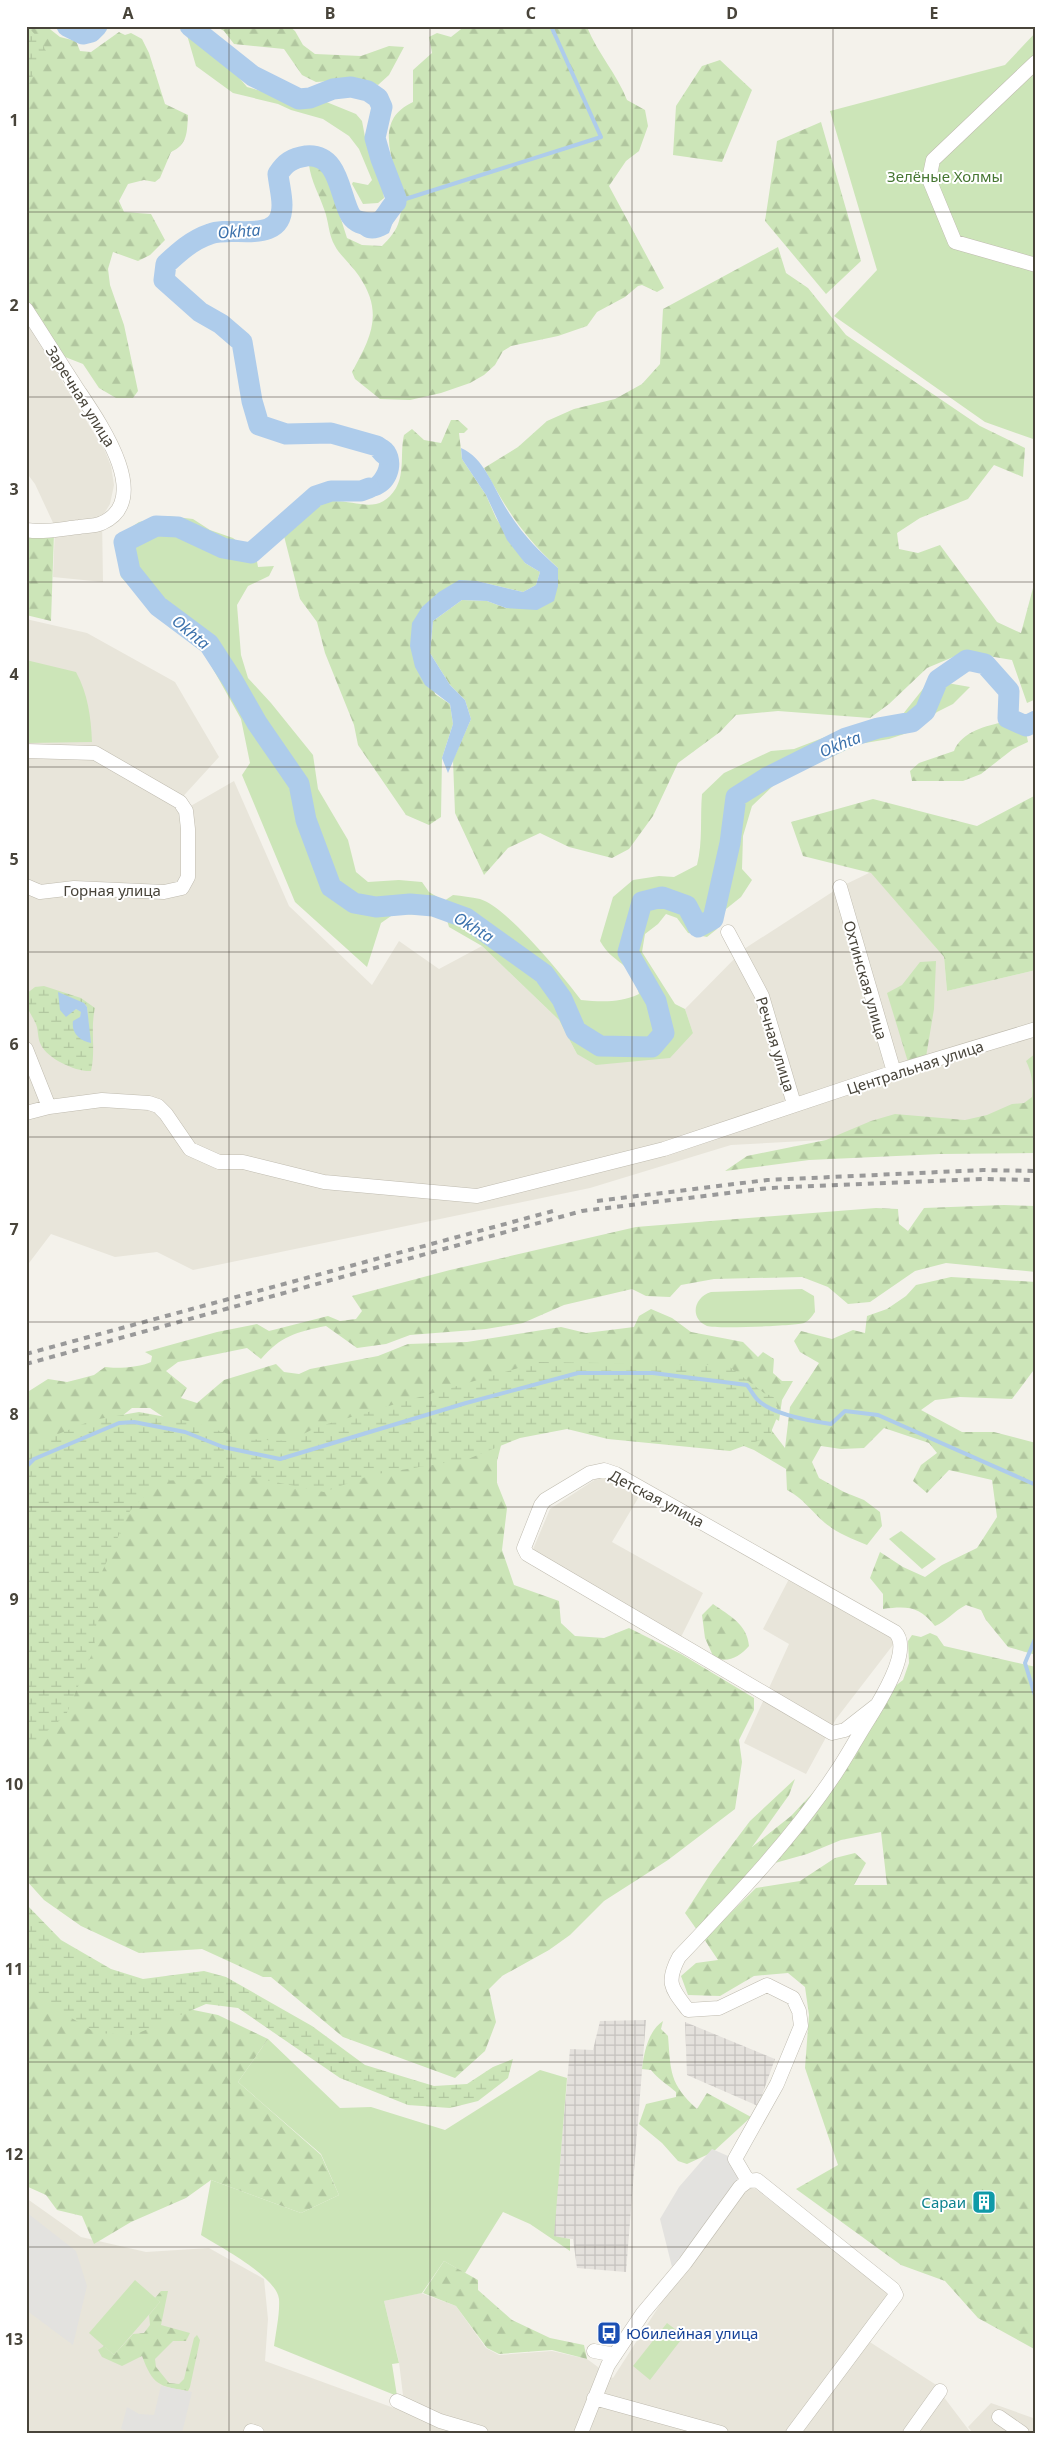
<svg xmlns="http://www.w3.org/2000/svg" width="1062" height="2459" viewBox="0 0 1062 2459" font-family="'Noto Sans',sans-serif">
<style>
.residential{fill:#e8e5da}
.industrial{fill:url(#industrial-grid)}
.green{fill:#cce5b8}
.forest{fill:url(#forest-firs)}
.wetland{fill:url(#wetland-marsh);fill-rule:evenodd}
.parking{fill:#e3e2df}
.water{fill:#aecceb}
.lines{fill:none;stroke-linecap:round;stroke-linejoin:round}
.stream{stroke:#aecceb;stroke-width:4}
.river{stroke:#aecceb;stroke-width:21}
.minor-casing{stroke:#bfbbaf;stroke-width:15}
.minor{stroke:#fff;stroke-width:14}
.rail{stroke:#999;stroke-width:4;stroke-dasharray:6 6;stroke-linecap:butt}
.grid{fill:none;stroke:#48443a;stroke-width:1;stroke-opacity:0.55}
.labels{text-anchor:middle;dominant-baseline:central;stroke-width:4;stroke-linejoin:round;paint-order:stroke}
.park-label{font-size:15px;fill:#457631;stroke:#fff}
.street-label{font-size:15px;fill:#48443a;stroke:#fff}
.culture-label{font-size:15px;fill:#0d838f;stroke:#fff;text-anchor:end}
.transit-label{font-size:15px;fill:#164399;stroke:#fff;text-anchor:start}
.water-label{font-size:16px;font-style:italic;fill:#3b71ac;stroke:#fff}
.neatline{fill:none;stroke:#48443a;stroke-width:2}
.grid-label{font-size:16px;text-anchor:middle;font-weight:bold;fill:#48443a}
</style>
<defs>
<pattern id="industrial-grid" width="8" height="8" patternUnits="userSpaceOnUse" patternTransform="scale(1.25)"><rect width="8" height="8" fill="#e4e1dc"/><path d="M0 4h8M4 0v8" fill="none" stroke="#c5c2be"/></pattern>
<pattern id="forest-firs" width="22" height="20" patternUnits="userSpaceOnUse" patternTransform="scale(1.25)"><rect width="22" height="20" fill="#cce5b8"/><path d="M5 1l3.5 6h-7zM16 11l3.5 6h-7z" fill="#b1c69f"/></pattern>
<pattern id="wetland-marsh" width="20" height="14" patternUnits="userSpaceOnUse" patternTransform="scale(1.25)"><rect width="20" height="14" fill="#cce5b8"/><path d="M1 5h8M5 5V1M11 12h8M15 12V8" fill="none" stroke="#b1c69f"/></pattern>
</defs>
<rect width="100%" height="100%" fill="#f4f2eb"/>
<path class="residential" d="M26,322L105,451L111,466L114,485L110,504L102,517L103,582L53,577L55,527L35,484L26,472Z
M26,619L87,633L175,682L219,757L177,803L182,811L234,781L289,906L372,985L399,941L439,969L482,946L559,1020L577,1054L693,1033L685,1009L744,949L840,887L871,872L944,957L947,991L1036,970V1139L935,1134L731,1145L590,1188L193,1270L157,1252L115,1257L51,1234L26,1267Z
M602,1475L640,1495L612,1542L703,1593L681,1637L531,1554L550,1509Z
M790,1577L842,1604L896,1641L836,1719L806,1774L744,1743L789,1644L763,1629Z
M749,2184L891,2293L859,2335L944,2390L940,2392L971,2433H26V2198L81,2237L146,2252L209,2248L264,2279L268,2319L265,2361L405,2412L399,2362L384,2301L421,2293L456,2306L486,2348L499,2355L552,2351L587,2359L613,2378L677,2278Z
M991,2403L1036,2419V2433H973L968,2427Z"/>
<path class="industrial" d="M646,2020L626,2272L577,2268L573,2239L553,2237L570,2049L593,2050L600,2021Z
M685,2022L775,2059L758,2106L687,2075Z"/>
<path class="green" d="M1036,32V440L985,422L834,316L877,270L830,111L1005,65Z
M187,35L237,75L247,87L305,103L319,99L356,114L362,121L365,137L377,166L382,182L384,198L378,203L363,204L352,184L353,182L368,185L372,180L359,149L349,136L323,119L291,110L278,104L233,93L196,66Z
M168,516L193,519L210,530L233,538L256,556L258,567L274,566L269,576L248,586L237,605L241,655L248,678L271,703L313,755L318,789L348,840L356,872L368,882L399,880L422,882L429,892L444,901L453,895C462,896 471,897 480,899C507,907 563,976 581,1000C601,1002 620,1003 639,994C631,959 614,966 600,941L613,897L633,880L659,876L674,877L697,865C703,842 700,817 702,794L724,773L771,751L794,749L859,724L903,714L930,680L970,687L953,704L937,712L916,730L889,739L859,744L776,783L752,806L743,836L742,869L752,880L741,897L726,909L717,929L707,937L688,933L677,918L666,914L658,924L645,934L642,952L675,1004L685,1009L693,1033L670,1058L596,1065L577,1054L559,1020L482,946L449,927L444,910L433,915L394,914L381,923L367,967L295,902L242,775L250,763L241,719L203,651L154,611L121,577L118,553L123,533L139,522Z
M26,660L76,672C88,694 91,717 92,742L26,743Z
M802,1289L814,1296L815,1312C812,1316 809,1321 804,1323C794,1326 715,1329 707,1326C689,1318 694,1297 711,1292Z
M901,1531L936,1559L922,1569L889,1539Z
M268,2039L340,2108L371,2107L445,2130L540,2070L567,2078L554,2236L570,2239V2251L530,2224L503,2212L465,2273L444,2261L422,2293L384,2301L399,2363L392,2364L397,2396L274,2346C276,2331 280,2313 279,2299C276,2276 220,2247 201,2235L211,2180L301,2213L339,2195L321,2154L238,2082Z
M135,2280L160,2302L114,2355L89,2333Z
M667,2323L684,2336L650,2380L633,2366Z"/>
<path class="forest" d="M26,26H46L60,37L76,41L80,51L91,52L119,32L125,35L131,33L142,39L149,53L165,104L188,115C187,131 188,145 171,152L160,178L155,182L144,180L128,184L119,201L124,212L151,214L165,240L150,255L138,261L113,252L108,269L110,285L124,325L138,391L133,398H116L99,388L83,364L60,355L26,299Z
M215,26H289L295,31L303,45L315,54L361,56L389,46L404,47L389,75L378,85L362,79L316,82L302,75L284,49L234,44L224,31Z
M465,26L587,27C598,54 617,74 627,100L645,110L648,126L639,151L626,161L609,186L664,288L657,292L642,285L638,286L625,297L597,312L587,326L558,336L511,346L503,351L495,365L484,375L470,383L441,393L410,400L380,399L355,379L352,372C371,337 384,313 359,276C352,265 341,257 335,246C328,234 329,221 324,209C319,194 311,181 309,165L315,160L331,176L332,191L347,238L362,245L382,246C389,239 397,230 399,221C411,181 361,126 413,102V70L432,53L429,37L437,33L451,37Z
M720,60L752,90L722,162L673,155L676,106L702,66Z
M821,122L861,261L826,294L765,221L777,141Z
M778,247L786,273L808,288L846,335L980,426L1025,448L1023,477L994,465L968,499L920,518L897,533L899,549L918,553L940,545L997,622L1021,633L1033,588H1036V699L1027,703L1012,660L965,652L927,668L889,704L870,718L778,711L736,715L720,732L678,763L653,816L629,849L612,858L569,847L540,833L508,848L484,875L455,813L453,760L471,719L465,700L450,685L430,653L433,621L462,600L487,601L506,608L558,568C522,535 507,510 484,468L518,447L547,421L574,409L615,399L642,384L660,364L663,309Z
M451,420H458L468,429L464,433H459L462,459L486,495L496,518L525,563L540,572L536,585L523,592L477,581L422,607L435,694L450,704L453,724L442,758L441,817L429,825L406,815L358,745L354,725L325,653L317,622L300,599L284,536C288,530 291,520 297,516C305,509 322,501 332,501C357,500 379,516 396,488C405,473 400,451 404,435L412,429L424,440L441,443Z
M26,532L54,533L51,621L26,615Z
M1005,722L1026,732L1028,742L1013,749L981,774L963,781H912L910,771L919,763L954,751C961,732 987,725 1005,722Z
M1036,795V970L947,991L944,957L871,873L803,856L791,822L873,799L977,826Z
M936,961L934,1009L926,1057L908,1062L887,993L902,985L920,962Z
M1036,1053V1153L940,1154L809,1160L725,1171L747,1156L826,1140L871,1121L895,1114L965,1120L987,1115L1012,1104L1024,1103L1032,1097C1033,1083 1032,1073 1026,1061Z
M1004,1205L1036,1206V1272L946,1263L915,1271L870,1302L848,1304L828,1287L802,1277L714,1279L681,1285L670,1297L646,1296L632,1289L564,1305L523,1323L486,1329L410,1335L386,1344L357,1348L326,1326C296,1332 281,1336 261,1359L247,1348L178,1362L166,1371L187,1388L181,1398L197,1403L224,1380L276,1364L284,1372L299,1374L310,1369L378,1356L408,1344L467,1342L561,1327L586,1333L634,1327L639,1316L651,1309L672,1318L691,1332L743,1342L758,1357L763,1352L774,1359L773,1373L782,1381H793L782,1400L779,1421L771,1416L772,1431L785,1448L790,1407L819,1363L800,1352L794,1341L801,1331L832,1339L853,1330L865,1333L867,1316L887,1309L906,1296L916,1285L951,1277L1036,1282V1367L1012,1399L960,1397L935,1400L921,1410L962,1432H994L1036,1443V1655L1008,1647L986,1620L981,1610L966,1605C954,1611 947,1621 935,1626C919,1606 907,1606 883,1609V1594L870,1578L880,1552L903,1567L925,1577L942,1565L977,1548L997,1517L992,1480L949,1470L927,1493L913,1481L921,1465L937,1453L929,1443L884,1428L864,1448L841,1449L821,1446L812,1462L819,1478L844,1492L864,1500L880,1512L882,1526L867,1545C852,1539 837,1533 825,1523C812,1512 803,1498 787,1490L786,1469L754,1450L682,1422L505,1430L497,1461V1483L507,1508L502,1550L514,1585L559,1601L561,1623L575,1636L604,1638L629,1628L681,1654L754,1698V1710L739,1740L742,1762L735,1809L668,1860L604,1901L570,1935L549,1950L502,1976L489,1989L496,2022L485,2051L455,2078L343,2037L271,1977H263L202,1949L139,1953L81,1926L44,1900L26,1880V1527L165,1418L150,1408H132L117,1420L26,1457V1393L48,1379L67,1382L79,1379L94,1375L105,1367C117,1369 141,1367 151,1362L152,1356L145,1352L217,1332L257,1324L269,1331L328,1316L340,1321L356,1319L362,1311L352,1296L450,1270L636,1227L876,1208L898,1209L899,1224L908,1231L924,1208Z
M713,1604C730,1616 747,1624 749,1646C739,1657 729,1663 714,1658L705,1638L702,1615Z
M930,1633L937,1636L944,1646L1036,1667V2350L978,2318L945,2281L901,2265L796,2189L838,2165L805,2068L809,2015L805,1987L788,1973L754,1976L720,1996L688,1995L681,1976L696,1963L718,1960L704,1939L756,1888L800,1881L835,1858L855,1853L866,1863L854,1885H887L881,1832L841,1840L807,1854L775,1863L697,1930L685,1913L713,1870L750,1821L795,1779L789,1795L752,1847L791,1816L823,1782L885,1694L903,1680L909,1663L908,1641L912,1635L921,1637Z
M26,1937L86,1988L218,2015L268,2039L238,2082L321,2155L339,2195L301,2213L211,2180L186,2198L131,2222L94,2244L82,2216L57,2210L46,2195L26,2186Z
M663,2021L661,2029L668,2036C671,2072 669,2083 697,2109L707,2093L751,2117L713,2152L687,2164L678,2161L662,2143L639,2124L646,2104L676,2097V2092C667,2084 659,2080 651,2070L642,2069C644,2053 648,2031 663,2021Z
M444,2261L478,2280V2290L512,2320L550,2338L584,2345L587,2359L552,2350L499,2354L487,2348L456,2306L423,2293Z
M161,2291H168L161,2325L190,2333L186,2341H173L155,2359L156,2367L169,2383L179,2384L184,2379L194,2338L197,2335L200,2340L190,2387L188,2391C158,2386 153,2385 142,2356L122,2366L102,2357L98,2350L104,2346L114,2355L133,2334L144,2333L150,2325L149,2315L160,2302L155,2298Z"/>
<path class="wetland" d="M29,28L41,41L46,51L26,89V29Z
M44,986L81,998L95,1008C90,1029 96,1050 91,1071C76,1072 48,1059 41,1045C37,1038 39,1029 35,1022C29,1010 26,1009 26,994L35,987ZM84,1003L87,1007L90,1043L80,1017L82,1012L76,1009L71,1012Z
M539,1362L727,1365L764,1393L776,1398L778,1415L769,1437L730,1451L608,1439L567,1429L520,1438L468,1459L371,1475L324,1492L250,1477L159,1481L130,1511L101,1574L94,1649L66,1715L26,1749V1447L93,1420L139,1412L193,1422L243,1439L290,1441L317,1427Z
M26,1904L61,1940L111,1969L143,1979L204,1971L226,1977L312,2026L365,2065L434,2086L467,2084L493,2067L513,2059L508,2078L478,2101L450,2108L408,2105L340,2078L238,2008L206,2004L134,2035L96,2033L26,1990Z"/>
<path class="parking" d="M712,2149L735,2159L748,2171L672,2267L660,2219L679,2187Z
M26,2212L76,2251L87,2286L73,2345L26,2310Z
M161,2386L192,2392L182,2433H133L121,2429L127,2407L139,2414L154,2415Z"/>
<path class="water" d="M395,194L393,222L389,233C360,250 351,225 347,200C357,212 366,214 381,211Z
M379,437C417,445 400,519 342,491C361,487 383,478 379,454L361,441Z
M461,448C486,458 496,495 511,516C524,536 541,553 558,568V586L554,601L537,610L506,608L487,601L462,600L433,621L430,653L450,685L465,700L471,719L448,773L442,758L453,724L450,704L425,685L415,667L410,646L412,623L422,607L439,592L459,580L477,581L523,592L536,585L540,572L525,563L507,540L486,495L462,459Z
M58,992L84,1003L87,1007L91,1043C80,1041 71,1033 73,1021L80,1017L81,1012L76,1009L66,1017L60,1010Z"/>
<g class="lines">
<path class="stream" d="M396,202L601,137L551,26
M26,1467L34,1459L119,1423L134,1422L185,1432L223,1447L280,1459L466,1403L578,1373H653L747,1385C751,1390 754,1397 759,1401C774,1415 811,1421 831,1424L845,1411L878,1415L1036,1485
M1036,1630L1035,1639L1025,1663L1036,1699
M1036,1758V1768"/>
<path class="river" d="M67,26L83,34L91,32L97,26
M190,26L253,76L299,99L310,98L333,89L351,87L368,91L378,98L382,107L375,138L381,159L396,198V202C388,209 383,225 372,225C364,226 355,222 351,216C339,196 340,153 306,156C292,158 285,163 278,174C279,184 282,195 282,205C282,246 233,225 210,234C192,240 179,252 166,264L164,280L200,312L221,324L242,342L252,401L259,425L286,434L331,433L377,446L384,454
M369,488L361,491H331L316,496L251,553L223,548L178,527L156,526L124,542L130,571L158,606L209,644L233,681L257,723L299,784L306,820L331,887L354,903L376,907L410,904L433,906L466,918L544,974L562,999L576,1031L600,1046L652,1047L664,1033L656,1001L628,952L642,902L662,897L687,906L698,927L713,919L730,843L736,797L766,778L846,738L878,728L912,722L925,711L938,680L967,660L985,664L1009,691L1008,718L1026,726L1036,721"/>
<g class="minor-casing">
<path id="minor" d="M1036,62L933,160L929,179L955,242L1036,265
M26,309C43,335 59,361 76,387C95,416 156,499 102,523C96,526 86,526 79,527C61,529 44,533 26,530
M26,751L95,753L180,802L186,811L188,829V877L182,888L164,892L74,888L40,892L26,886
M840,887L894,1072
M728,932L762,996L794,1104
M26,1049L49,1107
M26,1113L49,1107L102,1100L149,1103L158,1106L166,1114L190,1149L219,1162H243L324,1182L477,1196L664,1149L894,1072L1036,1029
M748,2181L735,2159L777,2084L801,2026L799,2011L793,1998L767,1985L719,2008L688,2010C672,1989 665,1983 679,1957C734,1899 791,1840 835,1774C846,1758 855,1741 865,1725C876,1707 914,1651 895,1632L616,1474L604,1470L590,1473L545,1500L541,1505L524,1548L527,1554L532,1557L832,1733L845,1730L877,1705
M594,2351L615,2355
M594,2398L721,2433
M397,2401L440,2421L481,2433
M999,2417L1022,2433
M251,2431L257,2433
M581,2433L608,2365L643,2313L685,2263L740,2187L748,2181L757,2180L893,2289L896,2295L793,2433
M910,2433L940,2391"/>
</g>
<use href="#minor" class="minor"/>
<path class="rail" d="M597,1201L767,1180L983,1170L1036,1171
M26,1354L553,1211
M26,1364L582,1211L769,1188L983,1179L1036,1180"/>
</g>
<path class="grid" d="M229,26V2433M430,26V2433M632,26V2433M833,26V2433M26,212H1036M26,397H1036M26,582H1036M26,767H1036M26,952H1036M26,1137H1036M26,1322H1036M26,1507H1036M26,1692H1036M26,1877H1036M26,2062H1036M26,2247H1036"/>
<defs>
<g id="building-square" transform="scale(1.25)"><rect x="-9" y="-9" width="18" height="18" rx="4" fill="#0f9aa8" stroke="#fff"/><path d="M-4-6H4V6H1V3H-1V6H-4ZM-2.5-4.3h1.7v1.8h-1.7ZM.8-4.3h1.7v1.8H.8ZM-2.5-1h1.7V.8h-1.7ZM.8-1h1.7V.8H.8Z" fill="#fff"/></g>
<g id="bus-square" transform="scale(1.25)"><rect x="-9" y="-9" width="18" height="18" rx="4" fill="#1a4fb4" stroke="#fff"/><path d="M-5-6H5V4H4V6H2V4H-2V6H-4V4H-5ZM-3.5-4V0h7V-4ZM-3.5 1.2v1.5H-2V1.2ZM2 1.2v1.5H3.5V1.2Z" fill="#fff"/></g>
</defs>
<g fill-rule="evenodd">
<use href="#building-square" x="984" y="2202"/>
<use href="#bus-square" x="609" y="2333"/>
</g>
<g class="labels">
<g class="park-label">
<text x="945" y="176">Зелёные Холмы</text>
</g>
<g class="street-label">
<text transform="translate(81 396) rotate(58)">Заречная улица</text>
<text x="112" y="890">Горная улица</text>
<text transform="translate(866 980) rotate(74)">Охтинская улица</text>
<text transform="translate(776 1044) rotate(73)">Речная улица</text>
<text transform="translate(915 1067) rotate(-18)">Центральная улица</text>
<text transform="translate(657 1498) rotate(28)">Детская улица</text>
</g>
<g class="culture-label">
<text x="966" y="2202">Сараи</text>
</g>
<g class="transit-label">
<text x="626" y="2333">Юбилейная улица</text>
</g>
<g class="water-label">
<text transform="translate(239 231) rotate(-4)">Okhta</text>
<text transform="translate(191 632) rotate(40)">Okhta</text>
<text transform="translate(840 744) rotate(-22)">Okhta</text>
<text transform="translate(474 927) rotate(31)">Okhta</text>
</g>
</g>
<rect width="1062" height="2459" fill="none" stroke="#ffffff" stroke-width="55"/>
<rect x="28" y="28" width="1006" height="2404" class="neatline"/>
<g class="grid-label">
<text x="128" y="19">A</text>
<text x="330" y="19">B</text>
<text x="531" y="19">C</text>
<text x="732" y="19">D</text>
<text x="934" y="19">E</text>
<text x="14" y="126">1</text>
<text x="14" y="311">2</text>
<text x="14" y="495">3</text>
<text x="14" y="680">4</text>
<text x="14" y="865">5</text>
<text x="14" y="1050">6</text>
<text x="14" y="1235">7</text>
<text x="14" y="1420">8</text>
<text x="14" y="1605">9</text>
<text x="14" y="1790">10</text>
<text x="14" y="1975">11</text>
<text x="14" y="2160">12</text>
<text x="14" y="2345">13</text>
</g>
</svg>
